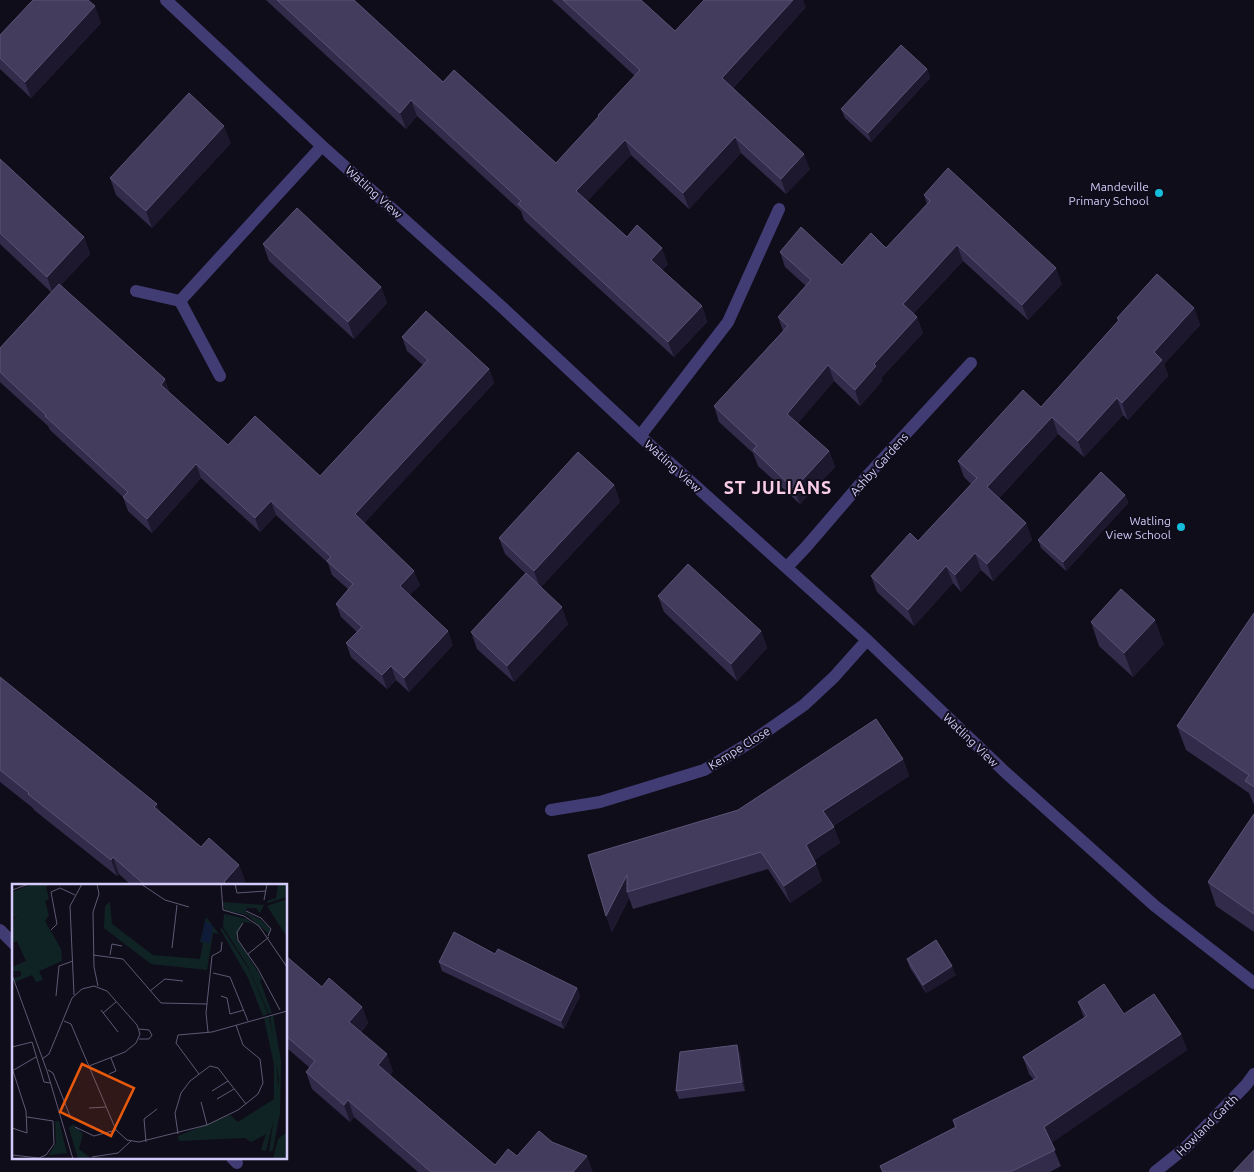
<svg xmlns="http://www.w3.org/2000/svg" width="1254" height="1172" viewBox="0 0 1254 1172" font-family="Ubuntu,sans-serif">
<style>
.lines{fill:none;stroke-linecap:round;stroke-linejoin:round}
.minor{stroke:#423c75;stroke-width:12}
.wall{fill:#332b4a}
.shaded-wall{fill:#1e182f}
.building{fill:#443c5d;stroke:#5b5376}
.poi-dot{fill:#16bcdb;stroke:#100d1a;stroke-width:2}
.labels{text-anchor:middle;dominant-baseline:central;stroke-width:4;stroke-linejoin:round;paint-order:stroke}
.poi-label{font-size:12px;fill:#d3cbfa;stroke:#100d1a;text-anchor:end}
.street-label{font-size:12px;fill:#d3cbfa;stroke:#100d1a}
.district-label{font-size:18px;font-weight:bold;letter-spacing:1px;fill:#facde7;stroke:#100d1a}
.inset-road{fill:none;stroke:#5e5974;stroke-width:1}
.view{fill:#e8590c;fill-opacity:0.15;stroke:#e8590c;stroke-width:2.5}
.inset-edge{fill:none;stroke:#d3cbfa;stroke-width:2.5}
</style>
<rect width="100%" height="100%" fill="#100d1a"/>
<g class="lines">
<path class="minor" d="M166,0L322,146L503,308L640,436L867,640L1005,772L1155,906L1254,983
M136,291L180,301
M220,376L180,301L322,146
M640,436L728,322L779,209
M787,567L806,547L868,475L971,363
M551,810L600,802L704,770L751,742L804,705L834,677L867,640
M0,930L14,944
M232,1158L237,1163
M1155,1172L1185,1148L1246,1085L1254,1074"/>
</g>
<path class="wall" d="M266,0H354L443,82L556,163L599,117L598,115L635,76L552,0H641L675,31L806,7L733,88L810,169L786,194L741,153L689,209L631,155L587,201L627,237L668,264L662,270L702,306L707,322L674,357L524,220L521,211L417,116L406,129Z
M101,23L31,98L0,69V35Z
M927,69L930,78L871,142L845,118L841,109Z
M231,143L152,228L116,195L110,178Z
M0,159L84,237L90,254L61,285L170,393L228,445L320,476L423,365L407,351L402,337L489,369L494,383L364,523L420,585L409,595L453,645L409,692L396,680L387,689L351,657L346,643L357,632L341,617L336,604L348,589L332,575L328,563L276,515L260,532L201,478L152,533L128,511L123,497L50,430L48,426L0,382V348L51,292L0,244Z
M924,195L1062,284L1028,320L963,261L913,314L917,317L923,333L881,378L882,381L860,406L834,381L798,423L829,451L835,467L800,504L758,466L753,453L719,422L714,406L783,331L778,317L806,286L785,267L780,252L842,265L886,248L927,204Z
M263,244L381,287L387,303L354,339L269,261Z
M1194,308L1200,325L1164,364L1168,376L1128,420L1123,415L1084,457L1058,434L999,498L1026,523L1032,540L993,581L981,570L961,592L953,583L914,626L877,592L871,576L918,541L971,484L964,477L958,461L1041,407L1118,321L1117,318Z
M614,485L620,502L541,587L568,624L514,682L477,649L471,632L526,574L505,554L499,538Z
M1125,495L1128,503L1066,571L1041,548L1038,540Z
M658,596L761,631L767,648L737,681L664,612Z
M1254,613V805L1249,793L1186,750L1177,726Z
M1091,622L1164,644L1133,677L1099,646Z
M0,677L159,811L201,847L239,865L245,881L241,886H132L119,874L117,876L34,810L33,808L0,782Z
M903,759L909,776L833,826L840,843L814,860L822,881L790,903L768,869L633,909L629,898L612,932L606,916L588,855L738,810Z
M1254,814V932L1216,906L1208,882Z
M495,954L577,988L580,996L564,1029L442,971L439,962Z
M286,956L322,987L362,1007L368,1023L361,1032L393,1071L390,1075L495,1165L517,1156L552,1142L593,1172H418L354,1117L350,1122L312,1089L306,1072L310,1068L288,1049L286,1044Z
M907,959L956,975L926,993L910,968Z
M1078,1002L1124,1014L1181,1034L1187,1050L1051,1143L1061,1166L1050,1172H882L880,1166L955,1128L953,1120L1034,1080L1029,1074L1023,1057L1084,1018Z
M740,1053L745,1091L679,1099L676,1091Z"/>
<path class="shaded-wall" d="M793,0H803L806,7L727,94L722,78Z
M95,6L101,23L31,98L25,82Z
M927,69L930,78L871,142L868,133Z
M411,100L417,116L406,129L400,113Z
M224,126L231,143L152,228L146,211Z
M735,137L741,153L689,209L683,193Z
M625,140L631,155L582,207L576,191Z
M804,154L810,169L786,194L781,179Z
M84,237L90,254L53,294L47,277Z
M957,245L963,261L908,319L903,304Z
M662,248L668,264L657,276L651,260Z
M1056,268L1062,284L1028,320L1022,305Z
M381,287L387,303L354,339L348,322Z
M702,306L707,322L674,357L668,342Z
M1194,308L1200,325L1164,364L1168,376L1128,420L1122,403L1154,352Z
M917,317L923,333L881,378L882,381L860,406L855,390L874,364Z
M828,365L834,381L793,429L787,414Z
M489,369L494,383L360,528L355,514Z
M165,379L170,393L161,385Z
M1117,398L1123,415L1084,457L1078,441Z
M1052,417L1058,434L993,504L987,487Z
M829,451L835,467L800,504L794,489Z
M196,464L201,478L152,533L147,519Z
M614,485L620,502L540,588L534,571Z
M1125,495L1128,503L1066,571L1063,562Z
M271,501L276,515L260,532L255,518Z
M1026,523L1032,540L993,581L987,564Z
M975,553L981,570L961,592L955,575Z
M946,566L953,583L914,626L908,610Z
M414,571L420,585L405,600L400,586Z
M562,607L568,624L514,682L507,666Z
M1155,620L1164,644L1133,677L1124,653Z
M448,631L453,645L409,692L404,678Z
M761,631L767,648L737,681L731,664Z
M391,666L396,680L387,689L382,675Z
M903,759L909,776L829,828L823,811Z
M157,804L163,820L154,807Z
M834,827L840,843L812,862L806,845Z
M113,857L119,874L117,876L111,860Z
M816,864L822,881L790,903L784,886Z
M239,865L245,881L241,886H225L224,882Z
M627,875V892L629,898L612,932L606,916Z
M952,966L956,975L926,993L923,985Z
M577,988L580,996L564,1029L561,1021Z
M362,1007L368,1023L355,1038L349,1022Z
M1181,1034L1187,1050L1050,1144L1044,1127Z
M737,1045L740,1053L745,1091L742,1082Z
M387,1054L393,1071L384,1082L378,1065Z
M348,1100L354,1117L350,1122L344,1105Z
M587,1156L593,1172H573Z"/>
<path class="building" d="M33,0H88L95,6L25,82L0,58V35Z
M277,0H354L443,82L454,70L556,163L599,116L598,115L640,70L563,0H641L675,31L704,0H793L722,78L804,154L781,179L735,137L683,193L625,140L576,191L627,237L637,225L662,248L651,260L702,306L668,342L518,204L521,201L411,100L400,113Z
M901,45L927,69L868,133L841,109Z
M189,93L224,126L146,211L110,178Z
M0,159L84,237L47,277L0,233Z
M948,168L1056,268L1022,305L957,245L903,304L917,317L874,364L876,366L855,390L828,365L787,414L829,451L794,489L753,450L757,446L714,406L788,326L778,317L811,280L780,252L801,227L842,265L871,233L886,248L930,201L924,195Z
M297,208L381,287L348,322L263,244Z
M1157,274L1194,308L1154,352L1162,360L1122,403L1117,398L1078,441L1052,417L987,487L1026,523L987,564L975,553L955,575L946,566L908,610L871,576L910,533L918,541L977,478L958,461L1023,390L1041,407L1119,320L1117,318Z
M59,284L165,379L161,385L228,445L255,416L320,476L428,360L402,337L426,311L489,369L355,514L414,571L400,586L448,631L404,678L391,666L382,675L346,643L362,627L336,604L353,584L327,561L331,557L271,501L255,518L196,464L147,519L123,497L128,492L45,416L46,415L0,372V348Z
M578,452L614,485L534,571L499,538Z
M1101,472L1125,495L1063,562L1038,540Z
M688,564L761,631L731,664L658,596Z
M526,573L562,607L507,666L471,632Z
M1121,589L1155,620L1124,653L1091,622Z
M1254,613V787L1245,781L1249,775L1177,726Z
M0,677L157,804L154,807L201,847L209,838L239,865L224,882L228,886H146L113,857L111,860L28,794L29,793L0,770Z
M876,719L903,759L823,811L834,827L806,845L816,864L784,886L761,852L627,892V875L606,916L588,855L738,810Z
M1254,814V914L1208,882Z
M454,932L495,954L498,949L577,988L561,1021L439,962Z
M936,940L952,966L923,985L907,959Z
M286,956L322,987L329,978L362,1007L349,1022L387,1054L378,1065L495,1165L508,1149L517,1156L539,1131L552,1142L587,1156L573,1172H431L348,1100L344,1105L306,1072L315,1061L286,1036Z
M1104,984L1124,1014L1154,994L1181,1034L1044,1127L1055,1150L1010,1172H883L880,1166L956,1127L953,1120L1037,1078L1023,1057L1087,1016L1078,1002Z
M737,1045L742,1082L676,1091L680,1052Z
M1254,1150V1172H1233Z"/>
<g class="poi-dot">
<circle cx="1159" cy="193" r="5"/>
<circle cx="1181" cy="527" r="5"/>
</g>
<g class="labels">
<g class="poi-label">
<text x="1149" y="186">Mandeville<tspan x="1149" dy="14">Primary School</tspan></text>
<text x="1171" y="520">Watling<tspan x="1171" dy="14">View School</tspan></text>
</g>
<g class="street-label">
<text transform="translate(374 192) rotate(42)">Watling View</text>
<text transform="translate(879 464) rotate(-48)">Ashby Gardens</text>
<text transform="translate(673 466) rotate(42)">Watling View</text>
<text transform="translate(971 740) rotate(44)">Watling View</text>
<text transform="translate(739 748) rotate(-32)">Kempe Close</text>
<text transform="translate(1207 1125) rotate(-45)">Howland Garth</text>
</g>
<g class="district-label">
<text x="778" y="487">ST JULIANS</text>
</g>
</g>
<g transform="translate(12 884)">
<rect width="275" height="275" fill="#100d1a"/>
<path d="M20,0L37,1L34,3L37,15L33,17L37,31L33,37L49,65L50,77L27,87L31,96L24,98L20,91L3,98L2,94L9,92V87H1L0,83L14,77L5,57L0,59V37L6,31L0,35V8ZM266,0H275V13L256,19L255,17L264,14ZM275,15V53L255,22ZM98,18L100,40L141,71L188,75L191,59L188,58L194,33L207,50L201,49L195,86L139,80L92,44L93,22ZM210,18L252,21L248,29L244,24H235L233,28L249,36L258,45L257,50L235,31L213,26ZM212,30L235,35L252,50L239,39L231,38L224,53L250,94L248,97L260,129L257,130L237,84L211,43ZM210,44L238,87L256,130L251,132L236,94L208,45ZM261,131L269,177L268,229L261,266L257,268L267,196L258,133ZM257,133L264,169L266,202L263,230L254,267L249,266L254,250L239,258L233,254L167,257L166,252L218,231L226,238L262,215V181L252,134ZM43,237H47L55,269L37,271L44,259ZM61,240L71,250L67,265L80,275H66L57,244ZM275,248V275H261L266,255Z" fill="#102324"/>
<path d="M193,37L201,42L198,59L189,57Z" fill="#0f1b38"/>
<path class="inset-road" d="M85,0L87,10L81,28L82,83L86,102M129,0L153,16L177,23M209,0L211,26L232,32L247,42L275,83M223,0L225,9L254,7M0,6L17,0M252,16L255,0M234,27L249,34L259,45L256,52M231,39L225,48L226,56L246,85L268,126M39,46L45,40L39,8L48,4L63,11M160,64L165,21M236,70L257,53M81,71L111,75L149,119L195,120M98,71L100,60L110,62M201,89L218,93L236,137M0,91L35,187L61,275M138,107L153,95L171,97M62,111L58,22L70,0M44,112L47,82L61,77M209,112L215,114L218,130L232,126M89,126L106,148M91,129L104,118M52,137L59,140L104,246L115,256L127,258L195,241L226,226L246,210L251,199L248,175L231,161L224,141M127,145L137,146L140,151L137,155H127M196,148L194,129L200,72L209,67L210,58M20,158L32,198L38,199M0,163L20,158M30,175L37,170L60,114L70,105L82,102L95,107L125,141L128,150L124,159L113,168L77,182M36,186L41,189L58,232M0,187L24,173M97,190L104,187L99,174M187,190L164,159L166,151L200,148L275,127M200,207L216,197M205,215L222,205M189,218L195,241M77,224L94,223M63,243L82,252L104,246M0,244L15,249L14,227L1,187M166,250L163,229L169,209L178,197L198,182L206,184L234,220M134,258L132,235L145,225M0,271L27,274L34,271L42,260L41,237L15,233M80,273L106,269L119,257"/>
<path class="view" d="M70,180L122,204L99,252L48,228Z"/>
<rect width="275" height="275" class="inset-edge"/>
</g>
</svg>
